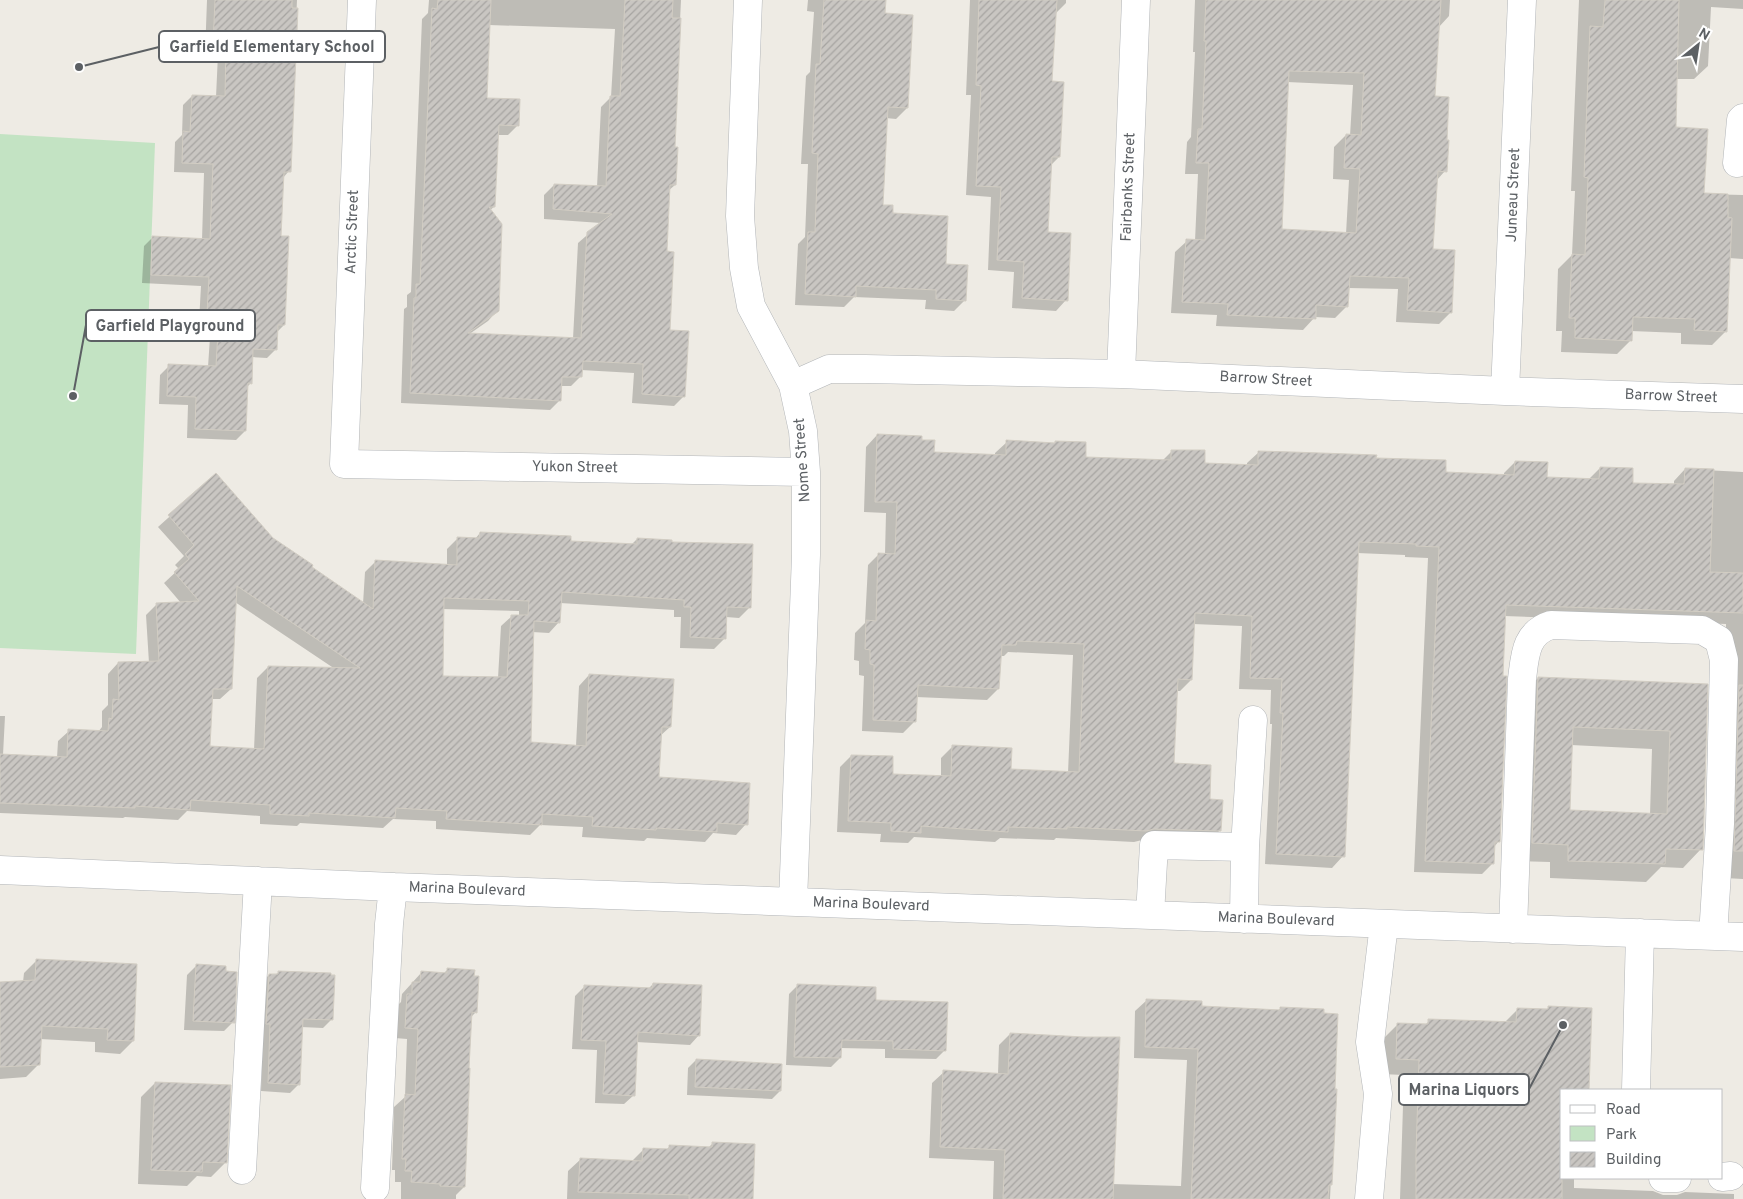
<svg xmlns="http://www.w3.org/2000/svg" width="1743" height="1199" viewBox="0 0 1743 1199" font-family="Overpass,sans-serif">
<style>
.green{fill:#c3e3c3}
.shadow{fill:#0003;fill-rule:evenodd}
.building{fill:url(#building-hatch);stroke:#d2cdc3;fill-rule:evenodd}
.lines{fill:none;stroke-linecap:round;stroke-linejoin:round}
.minor-casing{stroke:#b2b5b8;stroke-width:29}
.minor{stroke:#fff;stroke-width:28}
.labels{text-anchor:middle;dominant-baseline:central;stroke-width:4.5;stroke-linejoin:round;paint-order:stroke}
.street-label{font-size:15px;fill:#5c6064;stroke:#fff}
.leader{fill:none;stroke:#5c6064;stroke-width:2}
.callout-dot{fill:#5c6064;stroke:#fff;stroke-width:2}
.callout{fill:#fff;stroke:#5c6064;stroke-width:2}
.callout-label{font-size:16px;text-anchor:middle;font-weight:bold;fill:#5c6064}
</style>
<defs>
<pattern id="building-hatch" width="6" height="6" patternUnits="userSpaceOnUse" patternTransform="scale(1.25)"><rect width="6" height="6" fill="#c9c6c2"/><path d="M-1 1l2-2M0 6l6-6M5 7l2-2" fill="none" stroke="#a6a4a1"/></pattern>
</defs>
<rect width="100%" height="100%" fill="#eeebe4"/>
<path class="green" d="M0,134L155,143L136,654L0,648Z"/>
<path class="shadow" d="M207,0H297L289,171L282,179L280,237L284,325L277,332L276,349L267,358L252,357L251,383L247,387L245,431L236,440L187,438L188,405L159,404L160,375L169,366L208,367L211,322H199L201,286L142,283L144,246L153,237L202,240L204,173L174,172L175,142L182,135L183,105L192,96L216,97L218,54H205Z
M429,0H681L674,148L675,185L668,191L666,252L669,331L684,396L674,406L632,403L634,373L581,370V376L571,386H560V400L550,410L401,403L404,309L407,307V295L411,292L422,19L428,13ZM489,25L615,29L611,97L601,107L597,187L554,185L544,195V219L601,223L578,243L573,339L468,335L488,321L498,310L490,210L494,207L498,135H508L518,125L486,99Z
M808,0H885L884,15L907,108L896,119L886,118L882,206L945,265L965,300L954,311L925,309L926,300L854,297L844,307L795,305L798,244L805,237L808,164H801L806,76L810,72L814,12L807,11Z
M970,0H1066V3L1056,13L1050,82L1059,157L1050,166L1046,233L1066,300L1056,311L1012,308L1014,272L988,270L991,197L966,195L971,95H966Z
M1195,0H1450L1449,16L1438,28L1434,97L1445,171L1436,181L1432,250L1451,312L1439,324L1396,322L1398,289L1348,288L1347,306L1335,318L1315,317L1303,330L1216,326L1217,315L1171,313L1175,252L1187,241H1195L1198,174H1185L1187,142L1191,137L1195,52H1193ZM1287,82L1353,85L1350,136L1346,135L1334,147L1333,179L1349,180L1346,234L1281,230Z
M1579,0H1743V9L1711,7L1708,66L1694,79H1677L1675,128L1702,194L1743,195V259L1729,258L1726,331L1712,345L1681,344V333L1631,331V340L1617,354L1561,352L1562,331H1556L1558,269L1572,255L1575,191H1571Z
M877,435L920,441L933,453L995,455V453L1007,442L1054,444L1055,442L1085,458L1162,461L1172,451L1204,464L1247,466V463L1259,452L1375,459L1444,473L1504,476V473L1515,462L1546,478L1588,480L1600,468L1632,484L1674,485V481L1685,469L1743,472V879L1725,878L1726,624L1504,616L1499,841L1494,847L1493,863L1482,874L1414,872L1428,558L1405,557V555L1357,553L1343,856L1332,868L1265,864L1272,724H1270L1271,690L1239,689L1242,626L1193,624L1191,680L1180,691H1176L1173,764L1209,800L1220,830L1209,842L1142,840L1134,842L1056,838L1054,840L1000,838L995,842L914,837L908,843L880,842L881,834L837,832L840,767L851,756L892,776L941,777V758L953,746L1009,771L1068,773L1073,655L1008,652L1004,656H1000L998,689L987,700L916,697L914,722L903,733L862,731L864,676L859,675V661L854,660L855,633L865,623L868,565L879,554H885L886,513L864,512L866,447Z
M216,475L272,539L310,568L363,604L365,572L375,562L447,566V549L458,538L475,539L480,533L569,542L631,545L637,539L750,607L739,618L726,617L725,638L714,649L680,648L681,617H674V610L560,603L559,622L549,633L532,632L529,743L576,746L579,686L589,675L670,727L660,736L658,779L746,824L736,835L713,833L705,842L647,838L644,841L582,837L583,827L540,825L530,835L436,829V821L393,819L383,828L300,823L297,826L260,824V816L187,811L178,820L125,817L123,818L0,813V716H5L3,755L57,758L58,741L69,731L98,732L102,727V711L108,705V674L118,663H149L146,615L157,604L181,603L164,583L179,569L175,565L184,556L158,527ZM235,602L335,669L268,667L257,678L254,750L209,747L211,699H220L231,689ZM442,609L519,611V616H512L501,626L498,678L442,677Z
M1538,678L1706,685L1701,849L1683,868L1661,867L1646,882L1550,878V862L1514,861L1520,697ZM1571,745L1652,749L1650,815L1569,811Z
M37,960L133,1041L120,1054L95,1052V1042L40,1039L39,1064L26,1077L0,1079V983L23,982L24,973Z
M196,966L233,1022L224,1031L184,1030L187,975Z
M448,969L476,1012L471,1017L464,1187L456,1195V1199H401V1182H395V1170H392L394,1107L405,1097L407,1039L395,1038L397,1006L401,1002L402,994L421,973L443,974Z
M279,972L331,1020L323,1028L301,1027L298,1085L290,1093L261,1091L263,1032L261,983L269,975H275Z
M653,984L699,1035L690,1045L636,1042L634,1095L624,1104L595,1103L597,1050L572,1049L575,996L584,987L648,989Z
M798,985L874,1001L945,1050L936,1059L885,1058V1049L841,1048L840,1058L831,1067L786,1065L789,994Z
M1147,1000L1201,1007L1277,1011L1281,1008L1335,1090L1330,1199H993L994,1161L929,1158L932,1083L944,1072L998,1074L999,1045L1010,1034L1112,1184L1181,1186L1187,1060L1134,1058L1135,1011Z
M1549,1007L1591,1009L1588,1090H1562V1178H1574V1188L1653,1191L1663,1195H1677L1685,1192L1734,1194V1199H1400L1404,1075L1381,1074L1382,1040L1397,1025L1424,1026L1429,1021L1504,1023L1517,1010L1545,1011Z
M696,1060L780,1091L772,1099L687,1095L688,1068Z
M155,1083L225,1163L211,1177L197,1176L187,1186L138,1184L141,1097Z
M712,1144L752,1199H567L568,1171L581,1159L631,1162L644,1149L666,1150L670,1146L708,1148Z"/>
<path class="building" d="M215,0H292V8H298L291,172H284L281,236H289L285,325H278L277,350L253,349L252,384L248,383L246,431L195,429L196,397L167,396L168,364L216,366L219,314L207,313L209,277L151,275L152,236L210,239L213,164L182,163L183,131L190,132L192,95L225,96L226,46L213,45Z
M438,0H491L487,98L520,99L519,126L499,125L495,207H489L502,224L499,311L468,333L581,338L587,232L612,214L553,209L554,184L606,186L610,96H620L625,0H673L672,18H681L675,147H678L676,185H670L667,251L674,252L670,330L689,331L685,397L642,394L643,364L583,361L582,377H562L561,401L410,393L414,298H416V284H420L432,8L437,9Z
M824,0H886L885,13L913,15L908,108L888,107L883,205H893V213L948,216L946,264L968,265L966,301L936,299V290L856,286V297L805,294L808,232H815L818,154L812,153L816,64H820Z
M979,0H1057L1052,81L1064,82L1060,157H1052L1048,232L1071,233L1068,301L1022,298L1024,262L997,260L1001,187L976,186L981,86L976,85Z
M1206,0H1441L1435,96L1449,97L1447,140H1449L1447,172L1438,171L1433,249L1455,250L1452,313L1407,310L1409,278L1350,276L1348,307L1316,305V319L1227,315L1228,304L1182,302L1186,239L1205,240L1209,163H1196L1198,129H1202L1206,41H1204ZM1289,71L1364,73L1361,135L1346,134L1344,168L1360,169L1356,233L1282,229Z
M1605,0H1679L1676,127L1708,129L1704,193L1728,194V217L1732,218L1727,332L1694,330L1695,319L1633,317L1632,341L1575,338V318H1569L1572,254L1585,255L1588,178L1584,177L1590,26L1603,27Z
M877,434L922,436V440H935L934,452L1006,455V440L1055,443V441L1086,442V457L1171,460V450H1205V463L1258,465V451L1292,452L1377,455L1376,458L1446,460V472L1514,475L1515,461L1548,462L1547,477L1599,479L1600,467L1633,468V483L1684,484L1685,468L1714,469L1710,572L1743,573V613L1506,605L1503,676H1507L1500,842H1495L1494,864L1425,861L1439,547L1416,546V544L1359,542L1345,857L1276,854L1283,713H1280L1282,679L1250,678L1252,616L1195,613L1192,680L1178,679L1174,763L1211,765L1210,799L1223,800L1221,831L1154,829L1146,831L1067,827V829L1008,827V832L921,826V833L891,831V823L848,821L851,755L893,756V774L951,776L952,745L1012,748L1011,769L1079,772L1084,644L1017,641L1016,645H1002L999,689L918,685L916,722L873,720L874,665L870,664V650L865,649L866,620L876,621L878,553L895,554L897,502H875Z
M216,473L273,538L313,565L312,567L373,609L375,560L457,565V537L479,538L480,532L571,536V541L637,544V538L672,540V542L753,544L751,608L727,607L726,639L690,637L691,607H684V600L562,592L560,623L534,621L531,742L586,746L589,674L674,679L671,727H662L659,777L750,783L748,825L717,823V832L656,828V830L592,826L593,817L542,814V825L446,819L447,811L396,808L395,818L309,813V816L270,814V805L191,800L190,810L135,806V808L0,803V754L67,757L68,729L108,731L109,718L112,719L113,699L119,700L118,662L159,661L156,603L199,601L174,572L189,559L185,554L194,545L168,515ZM237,586L360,668L268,666L264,749L210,746L213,689H232ZM444,598L529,601L528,615H511L507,677L443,676Z
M1538,677L1708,684L1703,850L1666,849L1665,864L1568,861V845L1532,843ZM1573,727L1670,731L1667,814L1570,810Z
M1739,685H1743V851H1734Z
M36,959L137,964L134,1041L107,1040L108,1029L42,1026L40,1065L0,1067V982L35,980Z
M196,964L226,966V971L237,972L235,1023L193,1021Z
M447,968L475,970L474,976H479L477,1013L472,1012L469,1068H470L465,1187L440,1186V1184L411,1182L412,1171H405L406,1159H402L405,1094L415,1095L418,1029L405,1028L407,994H412V982H420L421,971L447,973Z
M278,971L331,973V975H335L333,1020L303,1019L300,1085L268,1083L270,1024H266L269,974H278Z
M653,983L702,985L700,1036L638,1032L635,1096L603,1094L606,1041L581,1040L584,985L652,988Z
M797,984L876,987V1000L948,1002L946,1051L893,1049V1041L842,1040L841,1058L794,1057Z
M1146,999L1202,1001V1006L1280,1010V1007L1324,1009V1013L1338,1014L1335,1089H1337L1332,1185H1329L1328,1199H1191L1198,1049L1145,1047Z
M1548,1006L1592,1008L1589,1090H1562V1199H1416V1153L1419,1060L1396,1059L1397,1023L1428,1024V1019L1516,1022L1517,1008L1548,1009Z
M1010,1033L1084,1037H1120L1113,1199H1003L1005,1150L940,1147L943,1070L1008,1074Z
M696,1059L782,1064L781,1091L695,1087Z
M155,1082L231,1085L227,1163L203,1162L202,1172L151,1170Z
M712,1142L755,1144L753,1199H689V1195L578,1192L580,1158L642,1161L643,1148L669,1149V1145L712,1147Z"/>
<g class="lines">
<g class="minor-casing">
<path id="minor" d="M362,0L344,464L806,472
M748,0L740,216L744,268L751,306L793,385L803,431L806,472V555L793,902
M1737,163L1741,120L1743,118
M1121,374L1136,0
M793,385L829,369H865L1121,374L1505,391L1743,399
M1505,391L1522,0
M1245,847L1253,720
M0,870L393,887L1743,937
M1150,915L1154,845L1245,847L1244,919
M1513,929L1522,679C1525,656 1525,633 1551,625L1702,630L1719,640L1724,660L1720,824L1713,936
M1636,1090L1640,933
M242,1170L258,881
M1722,1177L1731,1176
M1663,1178H1677
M375,1188L389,924L393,887
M1369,1199L1378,1094L1370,1042L1384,924"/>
</g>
<use href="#minor" class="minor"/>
</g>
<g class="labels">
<g class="street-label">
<text transform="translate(1129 187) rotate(-88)">Fairbanks Street</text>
<text transform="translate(1514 195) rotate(-88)">Juneau Street</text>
<text transform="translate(353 232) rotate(-88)">Arctic Street</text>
<text transform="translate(1266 380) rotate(3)">Barrow Street</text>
<text transform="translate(1671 397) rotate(2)">Barrow Street</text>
<text transform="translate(803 460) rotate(-94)">Nome Street</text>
<text transform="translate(575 468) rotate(1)">Yukon Street</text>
<text transform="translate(467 890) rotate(2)">Marina Boulevard</text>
<text transform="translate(871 905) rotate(2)">Marina Boulevard</text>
<text transform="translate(1276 920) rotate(2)">Marina Boulevard</text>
</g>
</g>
<path class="leader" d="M79 67L159 47M73 396L86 325M1563 1025L1529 1089"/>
<g class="callout-dot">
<circle cx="79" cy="67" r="5"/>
<circle cx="73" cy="396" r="5"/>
<circle cx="1563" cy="1025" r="5"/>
</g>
<g class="callout">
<rect x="159" y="31" width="226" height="31" rx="5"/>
<rect x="86" y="310" width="169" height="31" rx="5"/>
<rect x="1399" y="1074" width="130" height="31" rx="5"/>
</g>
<g class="callout-label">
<text x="272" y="52">Garfield Elementary School</text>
<text x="170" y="331">Garfield Playground</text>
<text x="1464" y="1095">Marina Liquors</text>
</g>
<rect x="1560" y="1089" width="162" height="90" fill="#ffffff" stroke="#bebfc1"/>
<rect x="1570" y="1105" width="25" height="8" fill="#ffffff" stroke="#bebfc1"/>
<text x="1606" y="1114" font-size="15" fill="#5c6064">Road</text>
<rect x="1570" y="1126" width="25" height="15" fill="#c3e3c3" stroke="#bebfc1"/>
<text x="1606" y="1139" font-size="15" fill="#5c6064">Park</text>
<rect x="1570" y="1152" width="25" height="15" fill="url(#building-hatch)" stroke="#bebfc1"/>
<text x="1606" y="1164" font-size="15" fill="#5c6064">Building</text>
<g transform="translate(1698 45) rotate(30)" stroke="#ffffff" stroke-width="4" paint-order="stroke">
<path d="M0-4L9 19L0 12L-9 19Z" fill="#5c6064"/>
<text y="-8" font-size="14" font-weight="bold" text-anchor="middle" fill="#5c6064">N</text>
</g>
</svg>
